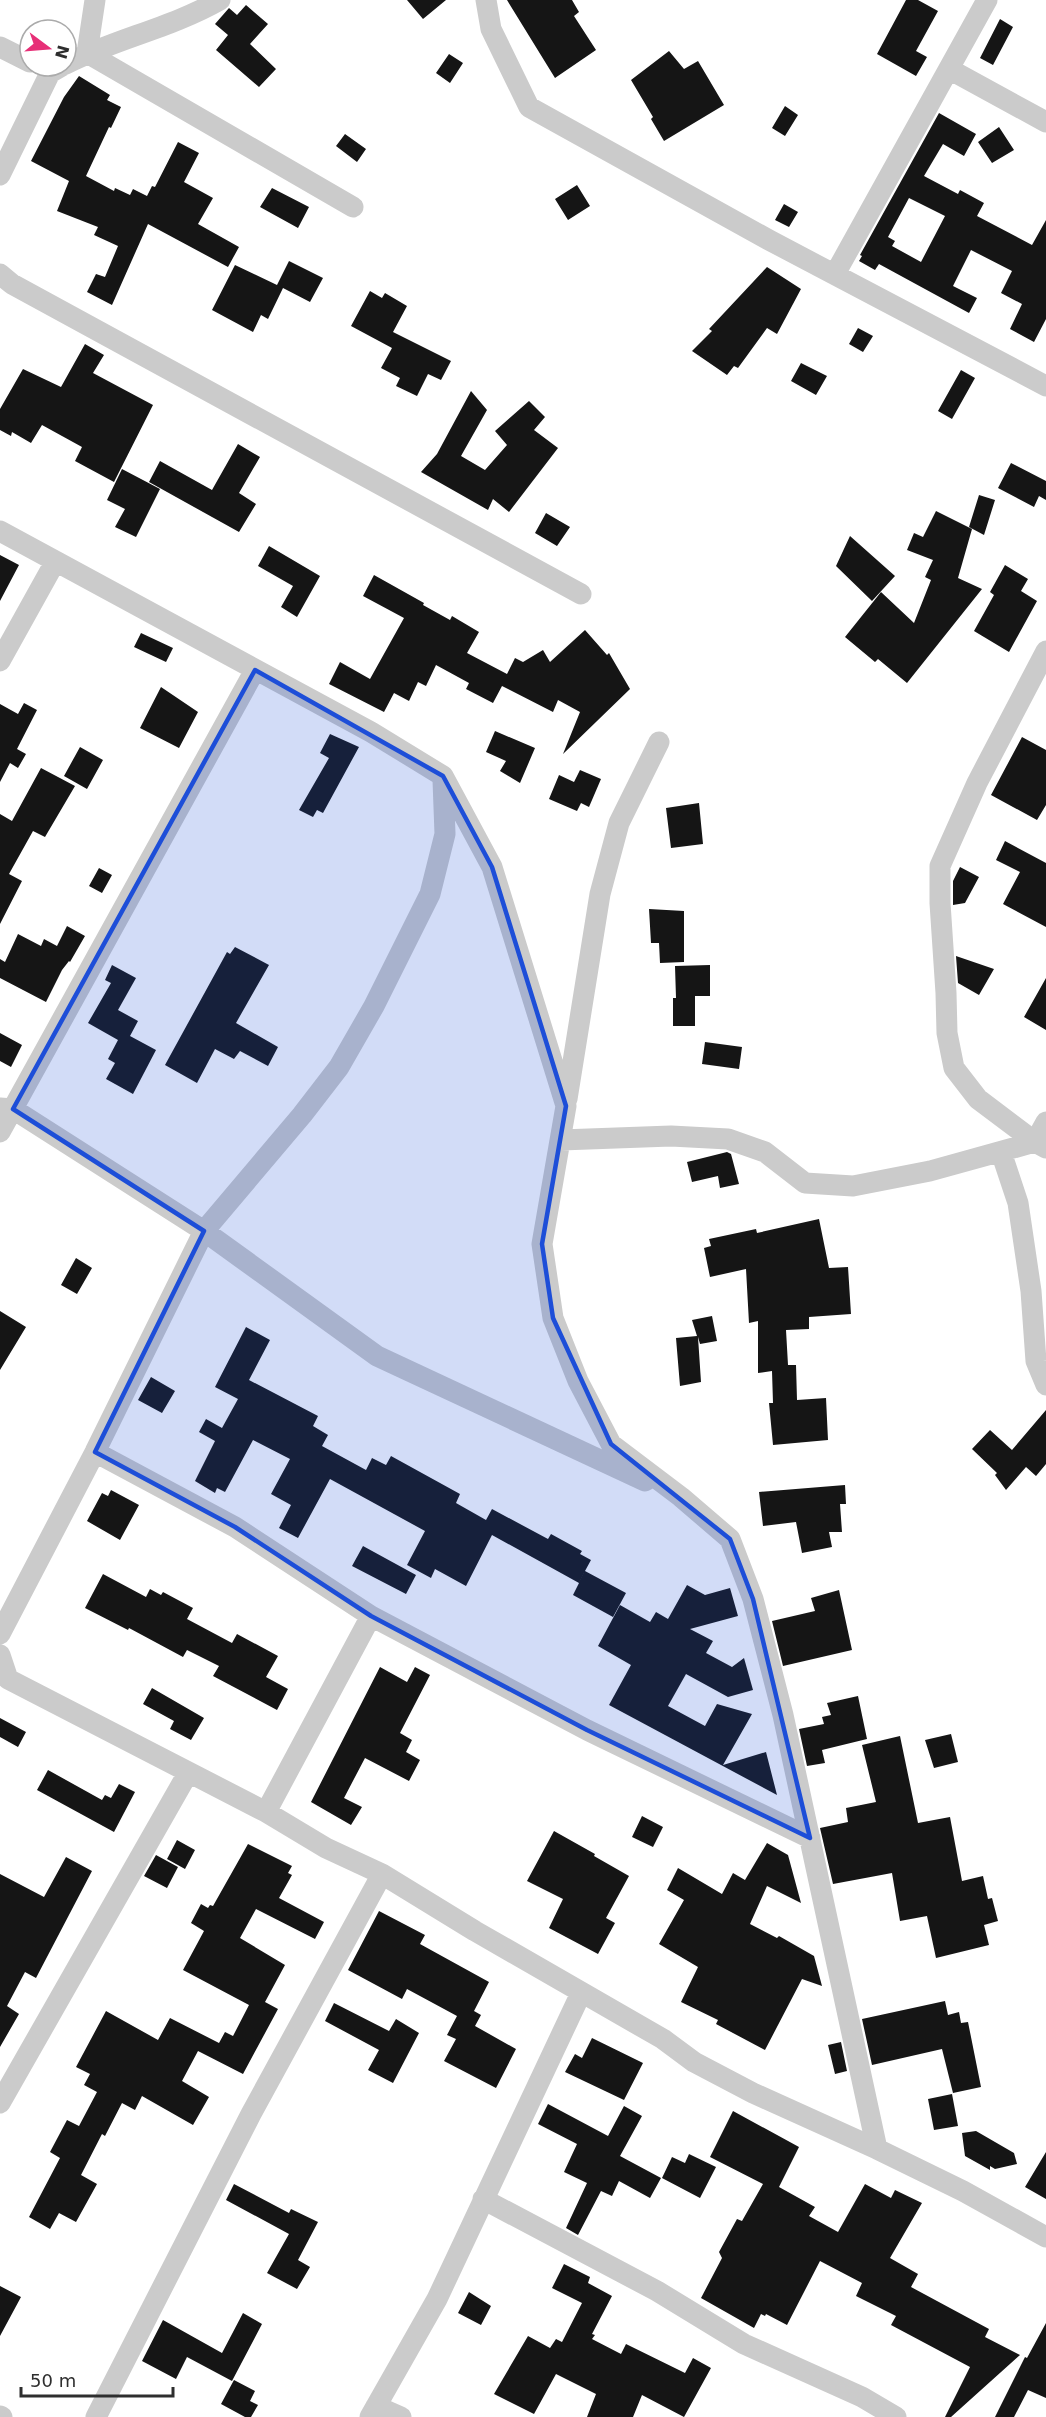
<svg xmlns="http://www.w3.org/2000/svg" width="1046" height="2417" viewBox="0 0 1046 2417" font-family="'DejaVu Sans',sans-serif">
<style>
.building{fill:#151515;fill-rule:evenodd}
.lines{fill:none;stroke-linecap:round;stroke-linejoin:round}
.minor{stroke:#cbcbcb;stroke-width:21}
.marked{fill:#1d4ed8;fill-opacity:0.2;stroke:#1d4ed8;stroke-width:4.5;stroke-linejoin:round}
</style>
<rect width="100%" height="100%" fill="#fff"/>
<path class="building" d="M407,0H446L423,19Z
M507,0H572L579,12L574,16L596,50L555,78Z
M906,0H918L938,11L916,51L927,57L916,76L877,54Z
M246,5L268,24L250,44L276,69L259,87L216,50L228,35L215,24L229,8L237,15Z
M1000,19L1013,27L993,65L980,58Z
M669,51L684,69L698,61L724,105L664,141L651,119L653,117L631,80Z
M449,54L463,63L450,83L436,73Z
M79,76L110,95L107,100L121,107L111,128L109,127L86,176L114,191L115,188L130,195L133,189L147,196L152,186L155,187L178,142L199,153L184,182L213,198L198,224L239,247L228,267L148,224L112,305L87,292L96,274L105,277L118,246L94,235L98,227L57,211L69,181L31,161L64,97Z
M785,106L798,115L785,136L772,128Z
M939,113L976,134L964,156L943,144L924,176L958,194L960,190L984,203L977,216L1032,245L1046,220V319L1034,342L1010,329L1022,304L1001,293L1012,271L971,250L953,286L977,298L969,313L879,264L875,270L859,261L862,256L860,255ZM909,198L945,216L921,262L892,246L895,241L888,237Z
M999,127L1014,150L992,163L978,142Z
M345,134L366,149L357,162L336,146Z
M577,185L590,206L568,220L555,199Z
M272,188L309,207L298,228L260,207Z
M784,204L798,212L789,227L775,220Z
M289,261L323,278L310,302L283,288L268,319L261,315L253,332L212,310L235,265L277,285Z
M767,267L801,289L777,334L767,328L738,368L734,366L727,375L692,351L712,331L709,329Z
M370,291L382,298L385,293L407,306L393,332L451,361L441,380L428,374L417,396L396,386L400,378L381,368L392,348L351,326Z
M858,328L873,336L863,352L849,344Z
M85,344L104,355L93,373L153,405L114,482L75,461L82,447L42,425L31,443L12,432L11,436L0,430V409L23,369L61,387Z
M801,363L827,376L816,395L791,381Z
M961,370L975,378L952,419L938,411Z
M471,391L487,410L461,456L485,470L507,445L495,431L529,401L545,417L534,430L558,448L509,512L493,499L488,510L421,472L437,454Z
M238,444L260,457L239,493L256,504L239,532L149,482L160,461L212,490Z
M1011,463L1046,481V500L1039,496L1034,507L998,488Z
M122,469L160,489L136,537L115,527L125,509L107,500Z
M979,495L995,500L984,535L969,527Z
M936,511L972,529L958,578L982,589L907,683L878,659L875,662L845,637L881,592L914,623L931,580L925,577L933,560L907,550L914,533L923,537Z
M546,513L570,527L557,546L535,533Z
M850,536L895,576L872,601L836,566Z
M269,546L320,576L297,617L281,607L293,586L258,566Z
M0,555L19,565L0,601Z
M1005,565L1028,579L1021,591L1037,601L1009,652L974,631L994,595L990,592Z
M374,575L424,603L423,605L450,620L452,616L479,632L467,653L507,674L515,658L523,662L543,650L550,662L585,630L607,655L609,653L630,689L563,754L580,712L558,700L553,712L502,686L493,703L466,689L469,683L436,665L426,686L418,682L409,701L394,693L384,712L329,684L340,662L370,679L404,618L363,596Z
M141,633L173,648L166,662L134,647Z
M161,687L198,712L179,748L140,728Z
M24,703L37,710L17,749L26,754L18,768L10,763L0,782V704L18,714Z
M495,731L535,748L520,783L500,771L506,761L486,752Z
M330,734L359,747L323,813L317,810L313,817L299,810L329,758L320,753Z
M1022,737L1046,750V805L1037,820L991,795Z
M80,747L103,760L87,789L64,776Z
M41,768L75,786L45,837L33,831L9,874L22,881L0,924V814L12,821Z
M580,770L601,779L589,807L581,803L577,811L549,799L559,775L574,782Z
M699,803L703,844L671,848L666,808Z
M1005,841L1046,863V927L1003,904L1020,872L996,860Z
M960,867L979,877L965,903L953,905V881Z
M99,868L112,875L102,893L89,886Z
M649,909L684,911V962L660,963L659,943H651Z
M67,926L85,936L70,962L69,961L62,970L46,1002L0,978V959L5,962L18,934L41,946L44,939L57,946Z
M235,947L269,965L236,1023L278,1047L268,1066L240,1051L234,1059L215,1049L197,1083L165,1065L227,952L230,954Z
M956,956L994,969L979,995L958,983Z
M112,965L136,978L118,1010L138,1021L130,1036L156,1050L133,1094L106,1079L115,1063L108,1059L118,1040L88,1023L111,983L105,980Z
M710,965V996H695V1026H673V998H676L675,966Z
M1046,978V1030L1024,1017Z
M0,1033L22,1045L11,1067L0,1061Z
M705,1042L742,1047L739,1069L702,1064Z
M727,1152L731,1154L739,1184L720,1188L718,1176L692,1182L687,1162Z
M819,1219L829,1268L848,1267L851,1314L809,1317V1329L786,1330L788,1365H796L797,1400L826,1398L828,1440L773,1445L769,1403H773L772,1371L758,1373V1321L749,1323L746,1269L710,1277L704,1248L711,1246L709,1239L756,1229L757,1233Z
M76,1258L92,1268L77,1294L61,1285Z
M0,1311L26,1327L0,1370Z
M712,1316L717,1341L700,1344L698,1337L701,1382L680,1386L676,1338L697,1336L692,1320Z
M246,1327L270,1340L249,1380L318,1416L313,1426L328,1435L322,1446L366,1470L372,1458L386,1465L391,1456L460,1494L456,1503L486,1520L492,1509L548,1539L551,1534L582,1551L580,1554L591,1560L585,1571L626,1593L613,1617L573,1595L585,1571L579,1583L492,1535L466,1586L435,1569L431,1578L407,1565L425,1531L330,1479L298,1538L279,1528L291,1505L271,1494L290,1459L253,1440L225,1492L217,1488L215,1493L195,1481L215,1441L199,1432L206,1419L222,1428L238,1399L215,1387Z
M151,1377L175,1391L162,1413L138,1400Z
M1046,1410V1464L1036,1476L1026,1467L1006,1490L995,1475L997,1473L972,1449L990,1430L1012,1450Z
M845,1485L846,1504H840L842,1532H829L832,1547L802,1553L796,1522L763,1526L759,1492Z
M111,1490L139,1505L120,1540L87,1521L102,1493L108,1496Z
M363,1546L416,1575L406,1594L352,1566Z
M103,1574L146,1597L150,1589L161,1595L163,1592L193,1608L187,1619L232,1643L237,1634L278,1656L266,1677L288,1689L277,1710L213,1676L219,1666L187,1650L183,1657L129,1628L128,1630L85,1608Z
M687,1585L705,1595L730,1588L738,1616L690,1629L713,1641L706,1653L732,1667L744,1658L753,1690L728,1697L686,1674L668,1706L705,1726L717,1704L752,1714L723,1765L766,1752L777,1795L609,1705L631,1665L598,1646L620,1605L650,1622L656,1612L668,1619Z
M839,1590L852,1650L783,1666L772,1621L815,1611L811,1598Z
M380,1667L407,1682L415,1667L430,1675L400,1733L412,1740L406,1752L420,1760L409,1781L365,1758L344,1798L362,1807L351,1825L311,1802Z
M152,1688L204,1718L191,1740L170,1729L174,1721L143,1704Z
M858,1696L867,1739L822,1750L825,1763L807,1766L799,1729L824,1724L822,1717L831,1715L827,1703Z
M0,1718L26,1732L18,1747L0,1737Z
M951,1734L958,1762L934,1768L925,1740Z
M900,1736L918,1823L950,1817L962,1881L983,1876L988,1899L992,1898L998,1921L984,1925L989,1945L936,1958L927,1916L900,1921L892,1873L833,1884L820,1828L848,1822L846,1808L876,1802L862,1745Z
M48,1770L102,1800L105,1795L111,1798L119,1784L135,1792L114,1832L37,1790Z
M642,1816L663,1827L653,1847L632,1837Z
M554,1831L595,1854L594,1856L629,1876L606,1918L615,1923L598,1954L549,1928L563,1899L527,1881Z
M177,1840L195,1850L185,1869L167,1859Z
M767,1843L788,1855L801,1903L767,1886L750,1924L777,1938L779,1936L814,1956L822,1986L802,1979L765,2050L716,2024L718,2020L681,2002L698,1967L659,1944L684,1900L667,1890L678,1868L722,1894L733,1873L745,1880Z
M248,1844L292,1866L288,1873L292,1875L279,1898L324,1922L315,1939L256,1909L240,1938L285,1965L265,2002L278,2009L243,2074L198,2051L182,2081L209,2097L193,2125L142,2096L135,2110L122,2103L105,2136L102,2134L81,2175L97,2184L76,2222L59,2213L50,2229L29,2217L60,2158L50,2152L67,2120L79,2126L97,2092L84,2085L90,2074L76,2067L106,2011L158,2040L170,2018L219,2043L225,2032L233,2036L249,2005L183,1970L204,1931L191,1923L201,1904L208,1908L210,1905L213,1906Z
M156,1855L178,1867L167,1888L144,1876Z
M66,1857L92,1871L36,1978L25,1972L7,2006L19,2014L0,2047V1874L44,1897Z
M379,1911L425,1935L420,1944L489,1982L474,2011L481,2015L475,2026L516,2049L496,2088L444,2061L456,2039L447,2035L457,2016L407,1989L402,1999L348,1970Z
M945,2001L948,2015L959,2012L961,2023L968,2022L981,2087L953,2093L942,2049L872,2065L862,2019Z
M334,2003L389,2031L396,2019L419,2033L393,2083L368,2070L379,2050L325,2021Z
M592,2038L643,2063L624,2100L565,2072L575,2054L582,2058Z
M841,2042L847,2071L835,2074L828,2045Z
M952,2094L958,2126L934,2130L928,2099Z
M548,2104L608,2136L624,2106L642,2116L620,2156L661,2178L650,2198L619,2181L612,2196L601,2191L578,2235L566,2228L587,2183L564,2172L577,2144L538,2124Z
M733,2111L799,2147L779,2187L815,2207L809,2216L838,2232L865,2184L891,2198L895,2190L922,2203L890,2258L918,2274L911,2287L989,2329L985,2337L1020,2355L951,2417H945L970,2367L891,2325L896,2316L856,2296L862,2283L820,2261L787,2325L766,2314L765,2316L761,2314L754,2328L701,2298L722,2258L719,2252L737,2219L742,2221L763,2184L710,2157Z
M976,2131L1014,2153L1017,2164L995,2169L990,2166V2170L965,2156L962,2133Z
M1046,2152V2199L1025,2187Z
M689,2154L716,2167L700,2198L662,2178L672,2157L685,2163Z
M234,2184L289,2213L291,2209L318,2222L298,2260L310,2267L297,2289L267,2273L289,2234L226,2200Z
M564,2264L590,2277L588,2283L612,2296L592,2334L595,2335L592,2339L621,2354L626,2344L685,2373L693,2358L711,2368L684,2417L642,2395L633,2417H587L596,2394L556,2374L534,2414L494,2394L528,2336L550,2348L556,2339L562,2342L582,2303L552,2288Z
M0,2286L21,2297L0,2336Z
M469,2292L491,2306L481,2325L458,2313Z
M243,2313L262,2324L232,2381L187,2357L176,2379L142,2361L163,2320L222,2353Z
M1046,2323V2398L1028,2390L1014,2417H995L1025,2357L1027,2358Z
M234,2380L255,2391L250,2401L258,2405L251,2417H245L221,2404Z"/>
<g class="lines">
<path class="minor" d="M486,0L491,29L529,107L769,240L1046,386
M0,47L30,62
M87,53L353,207
M87,53L95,0
M66,64C115,39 171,28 220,0
M949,69L1046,122
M0,175L50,73L62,66
M0,274L12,284L581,594
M835,274L987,0
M0,531L371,732L443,776L492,867L566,1106L542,1244L553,1318L578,1381L611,1444L681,1497L730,1539L753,1599L783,1715L877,2149
M1046,651L977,783L940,866V903L946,993L947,1033L954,1068L978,1099L1035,1142L1046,1148
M0,661L55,562
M567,1099L600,894L619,823L659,742
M0,1108L13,1109L204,1231L377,1356L645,1481
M0,1132L255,670
M561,1140L671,1136L728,1139L765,1152L805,1183L853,1186L930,1171L1035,1142L1046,1122
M1001,1152L1018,1203L1031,1291L1036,1361L1046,1385
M95,1452L235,1527L371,1616L587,1730L810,1838
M0,1634L95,1452L204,1231L302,1115L339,1067L374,1006L430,894L445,834L443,780
M0,1655L8,1679L266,1812L326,1848L382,1874L475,1931L663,2039L694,2062L753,2093L877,2149L963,2191L1046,2237
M266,1812L371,1616
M0,2103L188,1773
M483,2199L657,2291L744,2344L862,2397L896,2417
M376,2406L401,2417
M0,2416L2,2417
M96,2417L251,2114L382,1874
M370,2417L437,2299L581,1993"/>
</g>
<path class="marked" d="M255,670L443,776L492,867L566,1106L542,1244L553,1318L611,1444L730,1539L753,1599L810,1838L587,1730L371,1616L235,1527L95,1452L204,1231L13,1109Z"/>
<g transform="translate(48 48) rotate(106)"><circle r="28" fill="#ffffff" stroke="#ababab" stroke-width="1.5"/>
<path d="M0-4.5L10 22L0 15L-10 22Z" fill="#e72f77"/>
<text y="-9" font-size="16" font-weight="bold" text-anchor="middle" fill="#2e2e2e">N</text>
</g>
<path d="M21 2387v9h152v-9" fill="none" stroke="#2e2e2e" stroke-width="3"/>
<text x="30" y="2387" font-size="18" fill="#2e2e2e" stroke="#ffffff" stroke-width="4.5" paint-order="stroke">50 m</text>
</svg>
